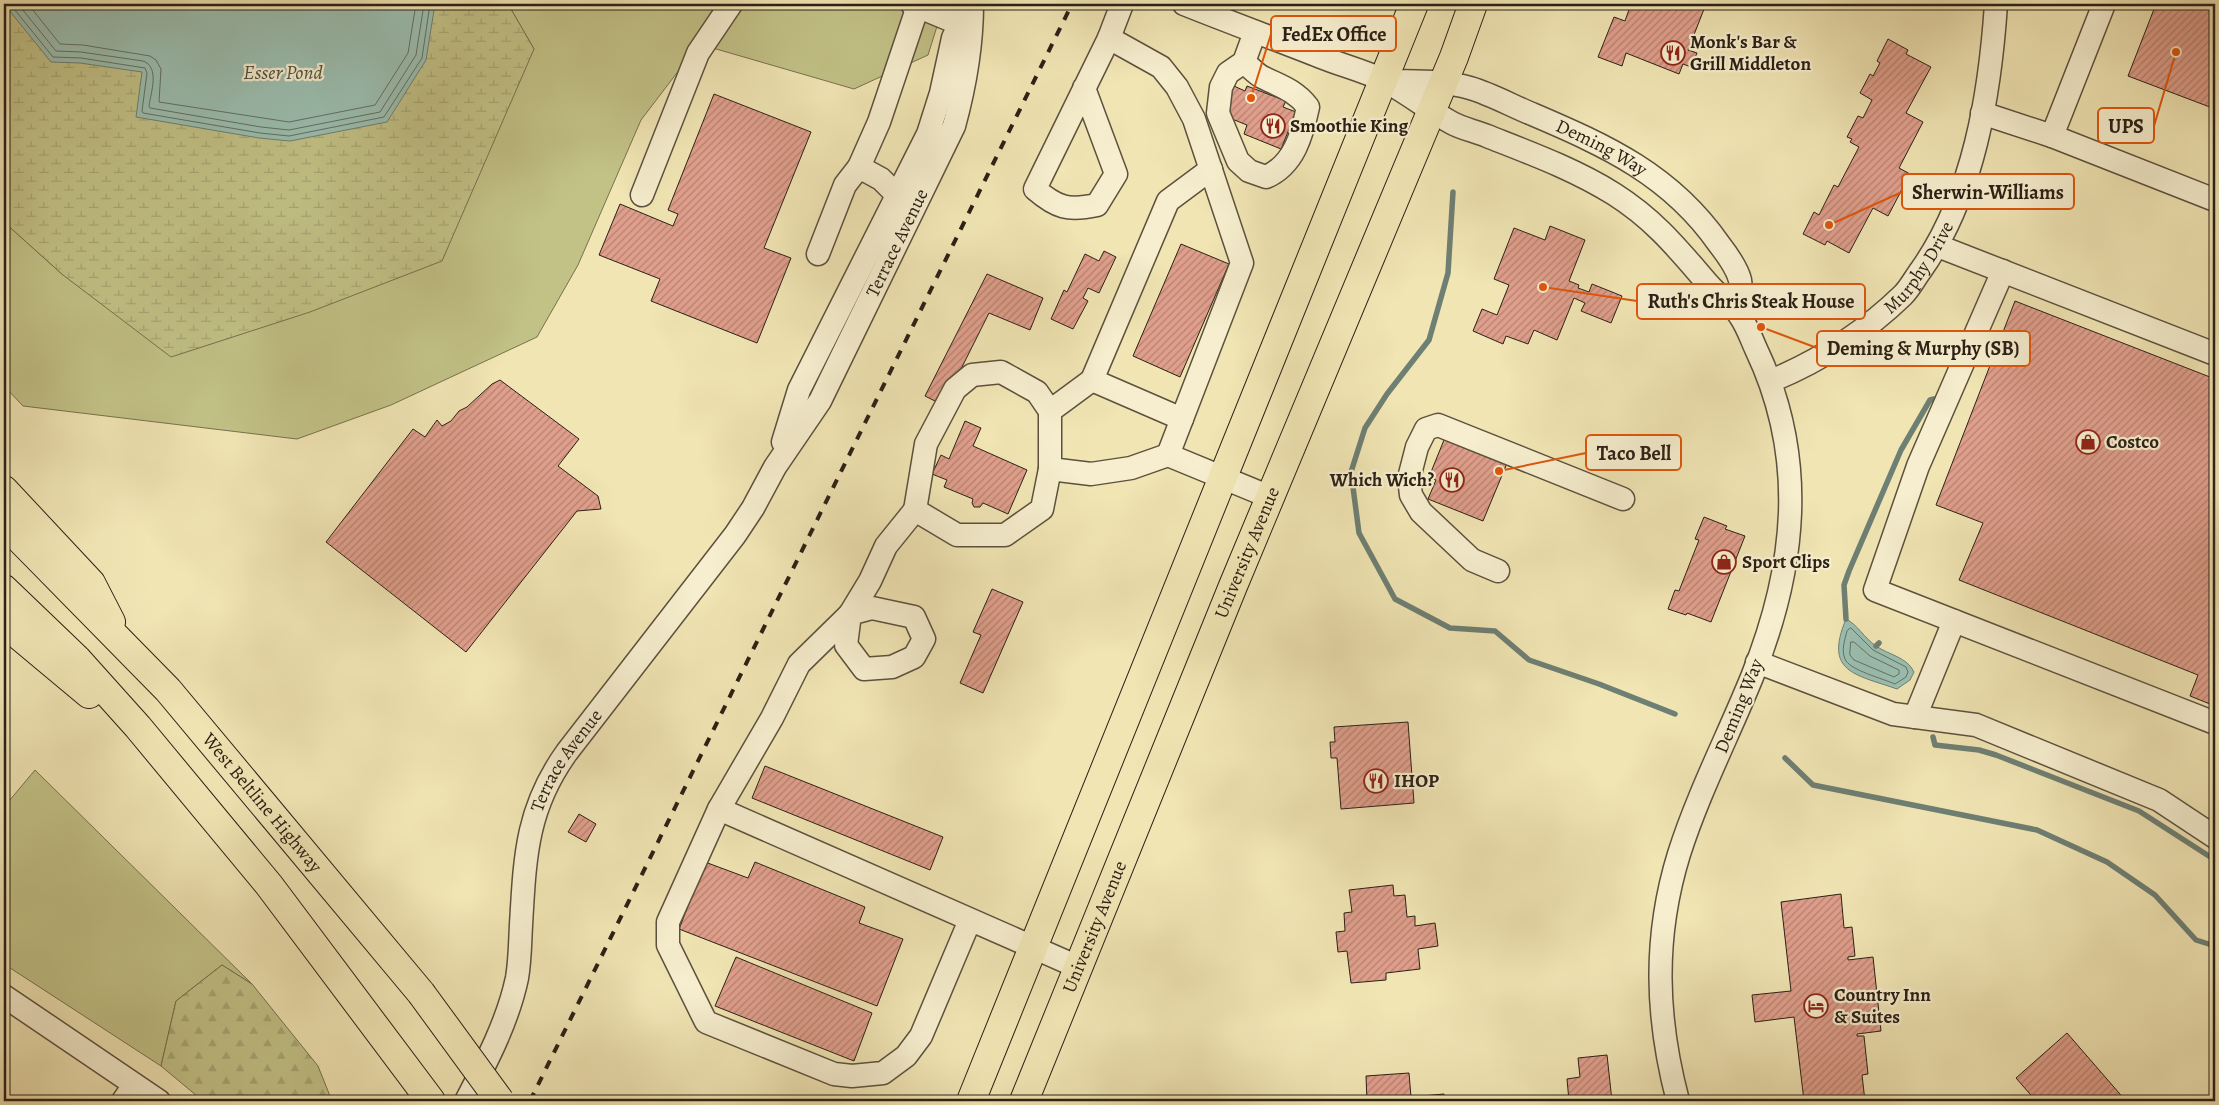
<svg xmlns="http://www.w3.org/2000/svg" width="2219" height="1105" viewBox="0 0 2219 1105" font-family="Alegreya,serif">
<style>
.grass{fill:#c2c287;stroke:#76714e}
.forest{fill:url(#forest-firs);stroke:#76714e}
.wetland{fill:url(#wetland-marsh);stroke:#76714e}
.water{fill:#9bbfb1;stroke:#6e7f73}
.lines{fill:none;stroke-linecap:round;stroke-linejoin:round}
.shore{stroke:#637064;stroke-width:1}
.stream{stroke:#6e7f73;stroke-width:5.5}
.building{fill:url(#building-hatch);stroke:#2b2016}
.minor-casing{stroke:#5c513e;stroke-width:25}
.major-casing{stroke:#2b2016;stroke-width:30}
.highway-casing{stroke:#2b2016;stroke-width:30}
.minor{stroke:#f6eece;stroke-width:22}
.major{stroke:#f1e5b4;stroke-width:28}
.highway{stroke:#f1e5b4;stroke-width:28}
.rail{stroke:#2b2016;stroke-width:4;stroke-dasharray:9 9;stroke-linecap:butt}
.highway-bridge-casing{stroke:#2b2016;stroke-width:30;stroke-linecap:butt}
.highway-bridge{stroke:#f1e5b4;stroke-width:28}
.labels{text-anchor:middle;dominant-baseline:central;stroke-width:4.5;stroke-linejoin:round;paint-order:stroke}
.poi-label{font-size:19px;font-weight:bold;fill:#2b2016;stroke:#f6eece;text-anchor:start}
.street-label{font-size:19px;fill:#2b2016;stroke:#f6eece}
.water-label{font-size:20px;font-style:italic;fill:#4d5044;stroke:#f6eece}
.leader{fill:none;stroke:#df560c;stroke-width:2}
.callout-dot{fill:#df560c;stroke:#f6eece;stroke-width:2}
.callout{fill:#f6eece;stroke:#df560c;stroke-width:2}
.callout-label{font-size:20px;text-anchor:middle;font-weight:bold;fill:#2b2016}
</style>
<defs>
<pattern id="forest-firs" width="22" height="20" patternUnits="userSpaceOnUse" patternTransform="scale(1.25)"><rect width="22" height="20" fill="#c2c287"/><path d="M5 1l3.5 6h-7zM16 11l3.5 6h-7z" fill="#a7a674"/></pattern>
<pattern id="wetland-marsh" width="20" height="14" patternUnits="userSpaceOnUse" patternTransform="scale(1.25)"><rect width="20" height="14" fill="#c2c287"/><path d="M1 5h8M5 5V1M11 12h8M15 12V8" fill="none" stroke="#a7a674"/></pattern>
<pattern id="building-hatch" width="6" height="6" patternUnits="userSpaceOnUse" patternTransform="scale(1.25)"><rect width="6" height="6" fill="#e09f8c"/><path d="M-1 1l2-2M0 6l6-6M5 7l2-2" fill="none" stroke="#b68171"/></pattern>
</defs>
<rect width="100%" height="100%" fill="#f1e5b4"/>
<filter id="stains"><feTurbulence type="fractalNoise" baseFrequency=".004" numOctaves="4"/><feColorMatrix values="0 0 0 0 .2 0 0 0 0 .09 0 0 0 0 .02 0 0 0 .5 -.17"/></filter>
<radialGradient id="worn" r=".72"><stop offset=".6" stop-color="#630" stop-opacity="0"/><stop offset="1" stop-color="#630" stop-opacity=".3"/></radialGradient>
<path class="grass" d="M508,4H944L928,55L854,89L699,44L641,120L578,265L537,337L391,405L297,439L23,406L4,386V222L63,275L534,49Z
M35,770L252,984L222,965L176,1001L161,1066L4,964V807Z"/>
<path class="forest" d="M222,965L252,984L318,1066L332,1101H203L161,1066L176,1001Z"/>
<path class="wetland" d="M4,4H508L534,49L442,261L310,312L171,357L63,275L4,222Z"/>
<path class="water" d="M4,4H435L426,60L387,122L290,141L259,138L136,117L142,72L80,63L51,62Z
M1846,619C1858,625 1864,638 1876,646C1889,655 1907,657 1914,672L1910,680L1897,689C1854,674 1824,672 1846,619Z"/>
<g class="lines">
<path class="shore" d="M10,4L53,57L81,58L145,68L147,73L142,111L143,113L260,133L289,136L384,117L422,58L430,4
M18,4L56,51L81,52L143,61C160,67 151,92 149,106L150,108L261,127L289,130L380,112L416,55L424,4
M28,4L60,44L83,45L150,56L156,60L161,69L159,102L289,122L375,105L408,53L416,4
M1851,628L1873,650L1906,667L1908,672L1906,677L1895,684C1884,679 1849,670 1845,659C1841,650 1845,639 1847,631Z
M1851,642H1854L1870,656L1899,670V674L1894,677L1854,660L1850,655Z"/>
<path class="stream" d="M1453,192L1448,273L1429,340L1387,394L1365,428L1351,472L1359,533L1395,599L1450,628L1495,631L1529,660L1599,684L1675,714
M1846,619L1844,585L1849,571L1901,450L1930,400L1934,399
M1876,646L1879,643
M1933,737L1935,745L1979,750L1996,755L2139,811L2215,860
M1785,758L1813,785L2037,830L2107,862L2155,895L2196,940L2215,946"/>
</g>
<path class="building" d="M1631,4H1706L1688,50L1697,53L1691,67L1683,64L1679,74L1626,53L1622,66L1598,57L1614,17L1625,21Z
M2156,4H2215V109L2128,76Z
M1888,39L1908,50L1906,54L1931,67L1906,113L1923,122L1899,168L1910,174L1888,216L1873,208L1849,253L1827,241L1825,245L1803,234L1814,212L1819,215L1834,185L1838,187L1859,147L1850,142L1852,139L1847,137L1858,116L1863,118L1872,100L1860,93L1870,74L1873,76L1880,63L1877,61Z
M1234,86L1245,91L1247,86L1286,101L1283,107L1296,112L1281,149L1244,134L1247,125L1222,115Z
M714,94L811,132L764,248L791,258L757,343L651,301L660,279L599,255L620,204L673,226L678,214L668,210Z
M1550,226L1585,240L1569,281L1579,285L1578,288L1589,292L1592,284L1622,296L1611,323L1581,311L1585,303L1574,298L1557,340L1534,330L1528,344L1506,336L1503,344L1473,331L1482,309L1497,315L1509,285L1494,279L1514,228L1545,240Z
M1181,244L1229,264L1180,377L1133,356Z
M1104,251L1116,257L1099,293L1088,288L1083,298L1088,301L1073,329L1051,319L1064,290L1067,292L1085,254L1099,261Z
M987,274L1043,298L1030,330L989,313L943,405L925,396Z
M2015,301L2215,379V706L2190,696L2198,675L1959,580L1983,523L1936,505Z
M500,380L579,439L558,466L598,496L601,509L577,511L466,652L326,542L413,429L425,437L437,420L442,426L451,421L459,411L467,407L492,384Z
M965,421L981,428L973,446L1027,470L1008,514L983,503L980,507H974L972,503L973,499L944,487L947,480L932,474L941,455L949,459Z
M1446,435L1508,461L1483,521L1428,499L1436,480L1429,477Z
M1704,517L1727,526L1725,529L1745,536L1711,622L1687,613L1686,615L1668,609L1675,590L1679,591L1699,540L1695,539Z
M992,589L1023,602L983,693L960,683L981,635L973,632Z
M1408,722L1414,803L1341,809L1337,758H1331L1330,742H1335L1334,727Z
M765,766L943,837L930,870L752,798Z
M579,814L596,824L586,842L568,832Z
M705,862L748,878L755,862L865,907L859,923L903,939L877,1006L679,929Z
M1393,885L1394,896L1405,895L1407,917L1415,916V926L1435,923L1438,946L1418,949L1420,969L1386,973V980L1351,983L1347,951L1338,952L1336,932L1345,931L1344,913L1352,912L1349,890Z
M1841,894L1844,928L1852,927L1855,956L1848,957V960L1873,957L1881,1031L1857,1034V1036H1864L1868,1074L1862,1075L1865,1101H1804L1794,1017L1755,1022L1752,995L1791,991L1781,902Z
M736,957L872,1013L854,1061L715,1006Z
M2067,1033L2126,1101H2036L2016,1078Z
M1607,1055L1612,1101H1569L1567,1079L1580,1077L1578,1058Z
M1409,1073L1411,1097L1444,1094V1101H1367L1366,1076Z"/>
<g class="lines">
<g class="minor-casing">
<g id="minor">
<path d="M912,4L960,24"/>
<path d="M1122,4L1109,38L1161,67L1177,87L1194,119L1242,263L1168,455"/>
<path d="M1184,4C1229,22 1275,39 1321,57C1341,65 1364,71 1383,80C1407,92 1428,110 1452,123C1463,129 1475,131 1487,136C1530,153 1574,169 1614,194C1655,220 1678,249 1709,285C1718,296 1733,304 1740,316C1747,326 1751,338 1756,349C1808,458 1796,568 1752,677C1728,736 1698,794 1679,854C1653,938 1656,1018 1678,1101"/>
<path d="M2104,4L2052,136L2215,200"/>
<path d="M1244,62C1250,67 1256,74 1262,77C1280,86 1295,90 1308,107C1302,135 1294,165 1266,177L1249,171L1238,161L1218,113L1221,87L1228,73L1244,62L1255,32"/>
<path id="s1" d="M1387,81C1414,82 1444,80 1470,88C1491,94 1512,106 1532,114C1607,146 1671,175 1719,244C1726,253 1737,268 1740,280C1742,290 1739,303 1739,314"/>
<path d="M1084,88L1116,174L1097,205C1068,211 1057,208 1035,189L1109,38"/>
<path d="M1982,113L2052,136"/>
<path d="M642,195L698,53L731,4"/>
<path d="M911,202L897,195L881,179L859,167L879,122L918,6"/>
<path d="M1938,246L2215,354"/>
<path d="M818,254L845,185L859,167"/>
<path d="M2003,271L1918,466L1875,590L2215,723"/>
<path d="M1092,380L1050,411V469L1091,474L1131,468L1168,455L1270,497"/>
<path id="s2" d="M1771,381C1819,361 1866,331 1903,295C1910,288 1915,278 1921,270C1974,195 1990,94 1996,4"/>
<path d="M1182,419L1092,380L1168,201L1211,169"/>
<path d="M783,442L799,390L928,134L941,93L953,38L969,4"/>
<path d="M915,510L926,444L955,389L972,375L1001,372L1037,392L1050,411"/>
<path d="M1498,571L1472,560L1421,512L1411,495L1409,478L1417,447L1426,429L1438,425L1623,499"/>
<path d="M872,608L914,617L924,639L914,657L892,667L864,669L846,645L850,614Z"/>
<path d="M1757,662L1893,714L1976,725L2159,800L2215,837"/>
<path d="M1915,717L1954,621"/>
<path d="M719,809L772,718L799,664L850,614L870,581L886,546L915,510L957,535H1005L1042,509L1050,469"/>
<path d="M970,920L921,1036L906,1056L883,1073L852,1076L834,1074L706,1022L668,945V922L719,809L1078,967"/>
<path d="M4,996L159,1101"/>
<path d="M123,1101L134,1085"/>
<path id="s3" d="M466,1101C486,1063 508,1021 517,978C520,961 520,943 521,925C525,857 526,809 567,752L735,535L753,508L775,467L820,401L954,126C965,86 972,46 972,4"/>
</g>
</g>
<g class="major-casing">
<g id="major">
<path d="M971,1101L1414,4"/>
<path id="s4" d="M1024,1101L1233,586L1454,57L1473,4"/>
</g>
</g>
<g class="highway-casing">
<g id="highway">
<path d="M4,490L91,583L111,622"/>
<path id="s5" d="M4,523L168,690L421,993"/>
<path d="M4,589L77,659L138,727L269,885L431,1101"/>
<path d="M4,623L89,694"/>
</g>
</g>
<use href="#minor" class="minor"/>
<use href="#major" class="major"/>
<use href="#highway" class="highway"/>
<path class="rail" d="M530,1101L1072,4"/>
<g class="highway-bridge-casing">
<path id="highway-bridge" d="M421,993L500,1101"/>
</g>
<use href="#highway-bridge" class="highway-bridge"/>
</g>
<defs>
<g id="restaurant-ring" transform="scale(1.25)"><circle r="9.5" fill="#f6eece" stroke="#8f2418" stroke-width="1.5"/><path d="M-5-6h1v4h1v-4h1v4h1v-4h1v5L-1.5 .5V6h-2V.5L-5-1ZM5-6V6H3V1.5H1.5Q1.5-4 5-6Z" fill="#8f2418"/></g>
<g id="shop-ring" transform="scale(1.25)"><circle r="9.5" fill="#f6eece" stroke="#8f2418" stroke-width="1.5"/><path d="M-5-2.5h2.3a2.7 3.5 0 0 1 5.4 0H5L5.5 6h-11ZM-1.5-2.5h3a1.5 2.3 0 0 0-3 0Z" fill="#8f2418"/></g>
<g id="hotel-ring" transform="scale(1.25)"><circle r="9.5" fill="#f6eece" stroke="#8f2418" stroke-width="1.5"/><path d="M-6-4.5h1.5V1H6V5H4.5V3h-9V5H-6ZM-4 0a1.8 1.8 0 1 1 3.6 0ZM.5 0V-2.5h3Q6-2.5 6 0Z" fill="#8f2418"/></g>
</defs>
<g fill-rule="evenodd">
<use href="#restaurant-ring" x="1673" y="53"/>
<use href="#restaurant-ring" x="1273" y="126"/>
<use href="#shop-ring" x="2088" y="442"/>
<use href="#restaurant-ring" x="1452" y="480"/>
<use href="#shop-ring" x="1724" y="562"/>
<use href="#restaurant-ring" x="1376" y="781"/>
<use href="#hotel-ring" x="1816" y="1006"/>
</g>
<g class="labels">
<g class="poi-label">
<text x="1690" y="42">Monk's Bar &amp;<tspan x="1690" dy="22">Grill Middleton</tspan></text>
<text x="1290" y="126">Smoothie King</text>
<text x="2106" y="442">Costco</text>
<text x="1434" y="480" text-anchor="end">Which Wich?</text>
<text x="1742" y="562">Sport Clips</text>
<text x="1394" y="781">IHOP</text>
<text x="1834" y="995">Country Inn<tspan x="1834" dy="22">&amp; Suites</tspan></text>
</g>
<g class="street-label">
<text stroke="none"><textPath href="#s1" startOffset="228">Deming Way</textPath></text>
<text stroke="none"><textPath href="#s3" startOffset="978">Terrace Avenue</textPath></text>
<text stroke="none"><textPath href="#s2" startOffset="190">Murphy Drive</textPath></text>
<text stroke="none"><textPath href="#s4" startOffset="592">University Avenue</textPath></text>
<text transform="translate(1739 706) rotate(-68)">Deming Way</text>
<text stroke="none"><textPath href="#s3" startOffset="361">Terrace Avenue</textPath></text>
<text stroke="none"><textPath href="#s5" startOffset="381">West Beltline Highway</textPath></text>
<text stroke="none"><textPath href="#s4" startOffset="188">University Avenue</textPath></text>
</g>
<g class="water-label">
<text x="283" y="72">Esser Pond</text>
</g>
</g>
<path class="leader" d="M1251 98L1271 34M2176 52L2154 126M1829 225L1902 192M1543 287L1637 301M1761 327L1817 348M1499 471L1586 453"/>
<g class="callout-dot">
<circle cx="1251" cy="98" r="5"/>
<circle cx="2176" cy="52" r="5"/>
<circle cx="1829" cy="225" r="5"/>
<circle cx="1543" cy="287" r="5"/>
<circle cx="1761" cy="327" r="5"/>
<circle cx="1499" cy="471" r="5"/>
</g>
<g class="callout">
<rect x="1271" y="16" width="125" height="35" rx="5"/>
<rect x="2098" y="108" width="56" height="35" rx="5"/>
<rect x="1902" y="174" width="172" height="35" rx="5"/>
<rect x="1637" y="284" width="228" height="35" rx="5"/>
<rect x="1817" y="331" width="213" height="35" rx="5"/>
<rect x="1586" y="435" width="95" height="35" rx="5"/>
</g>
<g class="callout-label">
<text x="1334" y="41">FedEx Office</text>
<text x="2126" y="133">UPS</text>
<text x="1988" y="199">Sherwin-Williams</text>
<text x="1751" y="308">Ruth's Chris Steak House</text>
<text x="1923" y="355">Deming &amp; Murphy (SB)</text>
<text x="1634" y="460">Taco Bell</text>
</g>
<rect width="2219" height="1105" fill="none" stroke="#f1e5b4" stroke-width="20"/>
<rect x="5" y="5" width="2209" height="1095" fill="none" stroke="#2b2016" stroke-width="2.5"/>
<rect x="10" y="10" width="2199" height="1085" fill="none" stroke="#2b2016"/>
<rect width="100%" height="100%" filter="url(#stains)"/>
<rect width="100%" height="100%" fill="url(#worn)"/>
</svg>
